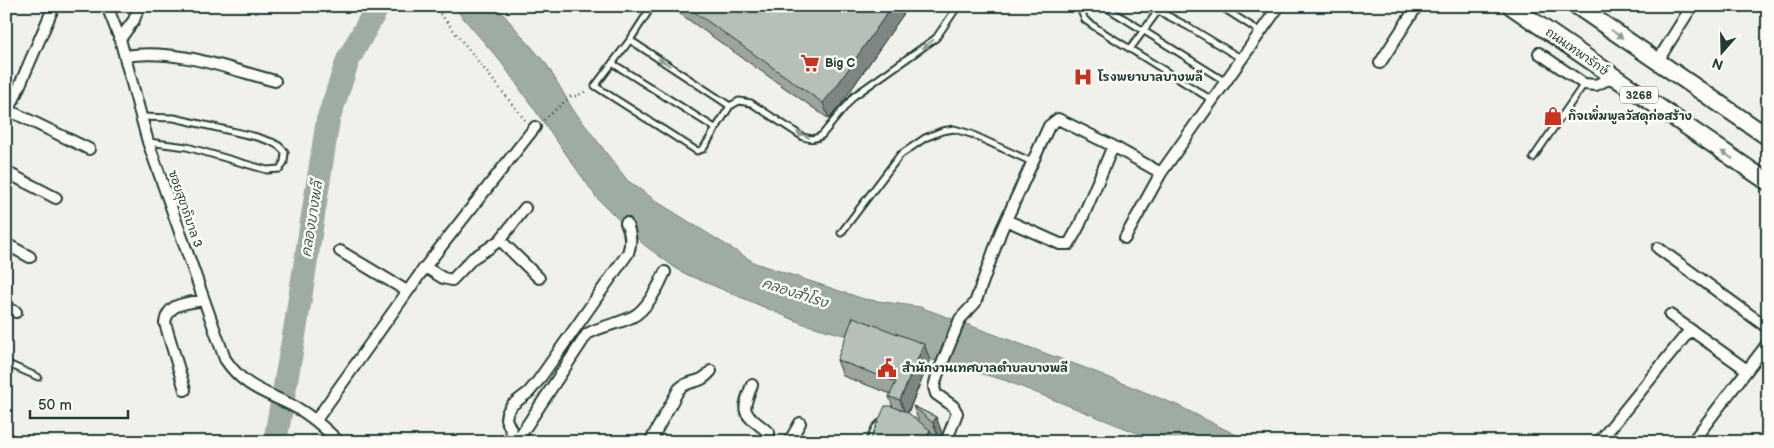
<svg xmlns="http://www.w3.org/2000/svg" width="1774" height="448" viewBox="0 0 1774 448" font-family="'Balsamiq Sans','Playpen Sans Thai',sans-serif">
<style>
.water{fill:#9faca4;stroke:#6c8077}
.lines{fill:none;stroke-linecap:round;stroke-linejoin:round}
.river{stroke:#9faca4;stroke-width:24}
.service-casing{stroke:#1f3d34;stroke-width:9}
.minor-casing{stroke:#1f3d34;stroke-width:14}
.primary-casing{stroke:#1f3d34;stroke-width:20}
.path{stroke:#1f3d34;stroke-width:2.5;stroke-dasharray:1 4;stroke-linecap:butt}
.service{stroke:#fdfcf7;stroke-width:5}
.minor{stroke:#fdfcf7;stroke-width:10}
.primary{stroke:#fdfcf7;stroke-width:16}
.wall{fill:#9da49e;stroke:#1f3d34}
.shaded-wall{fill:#7f8681;stroke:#1f3d34}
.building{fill:#b6bfb8;stroke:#1f3d34}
.oneway{fill:#8e9c96}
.labels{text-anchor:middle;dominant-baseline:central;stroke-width:5;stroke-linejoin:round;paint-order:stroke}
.shield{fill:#fdfcf7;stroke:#62766e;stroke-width:1}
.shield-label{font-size:11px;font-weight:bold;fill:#1f3d34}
.street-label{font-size:12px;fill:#1f3d34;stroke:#fdfcf7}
.poi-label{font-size:12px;font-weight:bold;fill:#1f3d34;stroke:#fdfcf7;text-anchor:start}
.water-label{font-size:14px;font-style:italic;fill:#455e56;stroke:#fdfcf7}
</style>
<rect width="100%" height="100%" fill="#f0f1eb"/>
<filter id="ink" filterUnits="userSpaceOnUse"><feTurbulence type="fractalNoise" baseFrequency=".02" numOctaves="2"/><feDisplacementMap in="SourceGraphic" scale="10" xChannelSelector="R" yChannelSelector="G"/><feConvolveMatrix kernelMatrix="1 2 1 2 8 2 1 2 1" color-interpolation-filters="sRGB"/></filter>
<g filter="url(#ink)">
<path class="water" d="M453,6H496L547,65L572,108L627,180L659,203L755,263L864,299L920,307L1088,369L1179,406L1250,442H1160L1004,380L804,324L681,272L643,244L597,198L501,62Z"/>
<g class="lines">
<path class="river" d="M275,442L295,330L328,120L348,60L378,6"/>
<g class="service-casing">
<path id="service" d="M652,6L630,40L730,106L739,101L751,103L803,137C810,139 815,140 822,135L854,96L936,38L958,6
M1079,6L1085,20L1098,29L1212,100
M1104,6L1226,82
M1149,6L1189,27L1242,59
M1220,6L1256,29
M630,40L595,86L697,151L703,149L730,106
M1130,49L1158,11
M612,63L715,128
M141,117L174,118L257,137L272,142L279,146L285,152L284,162L280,169L267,170L187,147L148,142
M1533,158L1584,84
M841,233L900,155L925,138L942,131L954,129L971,134L1032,162
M6,363L38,377
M929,435L936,442
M869,442L875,428L880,423"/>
</g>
<g class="minor-casing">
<path id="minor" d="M107,6L120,39L148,142L225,359C245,389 267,392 297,408C313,417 326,429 339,442
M1767,6L1768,7
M120,39L134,20L139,6
M1539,53L1584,84L1596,85L1613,77
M125,56C176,48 226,68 275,81
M1657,62L1692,6
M1380,63L1417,6
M6,109L89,149
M6,117L54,6
M6,172L56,198
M1006,220L1060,244H1069L1079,226L1113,146
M1125,238L1161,173L1279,6
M500,240L539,278
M6,244L30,257
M1658,248L1768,328
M340,251L407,291
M425,267L443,278L452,280L473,258L489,248L500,240L525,208
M6,308L16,312
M1670,315L1747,370
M752,385C739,417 745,412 769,433V442
M185,390L165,323C168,302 186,304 203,300
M316,420L425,267L535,127
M516,441L506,419L507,413L512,405L529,392L538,381L628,253C632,242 631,233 626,223
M516,442L587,334C601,326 618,324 632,317C646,311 659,286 665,272
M650,442L679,389C690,378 699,386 711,371
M789,442L800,423
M946,442L957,413L953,406L936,394L934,387L937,376L960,319L975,303L1001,231L1049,126L1058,119L1113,146L1161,173
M1599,442L1690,330
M1692,442L1768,343"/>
</g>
<g class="primary-casing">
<path id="primary" d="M1511,6L1768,182
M1577,6L1768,137"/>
</g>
<path class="path" d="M434,6L525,120
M544,120L571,96H577L588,90"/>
<use href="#service" class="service"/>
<use href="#minor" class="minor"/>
<use href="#primary" class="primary"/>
</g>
<path class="wall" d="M669,6H909L842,103L829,119Z
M837,360H930L908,413L919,422L913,406L936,417L942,433L939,439L930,432L934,442H869L893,407L889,397L891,394L843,376Z"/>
<path class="shaded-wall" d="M892,6H909L842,103L829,119L823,103Z
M924,344L930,360L906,416L900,400Z
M936,417L942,433L939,439L933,423Z
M930,430L934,442H924Z"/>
<path class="building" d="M686,6H892L836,87L823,103Z
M853,317L924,344L900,400L889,397L896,382L837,360Z
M885,406H891L907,412L930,430L924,442H869Z
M913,406L936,417L933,423Z"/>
<defs><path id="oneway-solid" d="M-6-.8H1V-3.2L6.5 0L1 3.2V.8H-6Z" transform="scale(1.25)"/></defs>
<g class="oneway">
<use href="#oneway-solid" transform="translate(1617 34) rotate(35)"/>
<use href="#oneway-solid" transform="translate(928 44) rotate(142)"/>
<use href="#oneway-solid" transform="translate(664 62) rotate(-147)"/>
<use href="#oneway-solid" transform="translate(803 135) rotate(-155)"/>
<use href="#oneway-solid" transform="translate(1727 155) rotate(-146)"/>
</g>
</g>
<defs>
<g id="supermarket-bare" transform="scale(1.5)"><path d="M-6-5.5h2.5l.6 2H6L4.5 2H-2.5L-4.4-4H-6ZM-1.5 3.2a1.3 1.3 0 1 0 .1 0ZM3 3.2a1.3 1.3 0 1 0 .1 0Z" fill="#c8321e" stroke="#fdfcf7" stroke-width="2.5" paint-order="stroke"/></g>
<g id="hospital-bare" transform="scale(1.5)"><path d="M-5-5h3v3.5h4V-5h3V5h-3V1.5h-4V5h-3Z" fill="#c8321e" stroke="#fdfcf7" stroke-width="2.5" paint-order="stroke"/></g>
<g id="shop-bare" transform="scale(1.5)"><path d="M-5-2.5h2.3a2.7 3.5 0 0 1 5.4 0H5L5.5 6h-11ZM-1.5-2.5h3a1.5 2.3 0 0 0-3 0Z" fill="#c8321e" stroke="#fdfcf7" stroke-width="2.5" paint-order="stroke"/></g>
<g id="civic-bare" transform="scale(1.5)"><path d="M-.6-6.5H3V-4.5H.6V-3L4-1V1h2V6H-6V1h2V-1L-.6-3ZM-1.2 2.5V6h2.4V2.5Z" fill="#c8321e" stroke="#fdfcf7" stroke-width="2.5" paint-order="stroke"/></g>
</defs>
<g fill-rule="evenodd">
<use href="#supermarket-bare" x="810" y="63"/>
<use href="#hospital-bare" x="1083" y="77"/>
<use href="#shop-bare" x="1553" y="116"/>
<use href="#civic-bare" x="887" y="368"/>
</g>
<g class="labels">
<rect class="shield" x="1620" y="86.5" width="38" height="17" rx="4"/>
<g class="shield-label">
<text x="1639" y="95">3268</text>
</g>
<g class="street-label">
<text transform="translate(1577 52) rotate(35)">ถนนเทพารักษ์</text>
<text transform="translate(185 209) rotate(71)">ซอยสุขาภิบาล 3</text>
</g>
<g class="poi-label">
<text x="825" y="63">Big C</text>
<text x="1098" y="77">โรงพยาบาลบางพลี</text>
<text x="1568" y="116">กิจเพิ่มพูลวัสดุก่อสร้าง</text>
<text x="902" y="368">สำนักงานเทศบาลตำบลบางพลี</text>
</g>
<g class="water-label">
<text transform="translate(312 219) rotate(-81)">คลองบางพลี</text>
<text transform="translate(795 293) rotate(18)">คลองสำโรง</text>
</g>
</g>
<rect width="1774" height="448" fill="none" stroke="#fdfcf7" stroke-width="25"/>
<rect x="12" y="12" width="1749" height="423" fill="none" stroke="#1f3d34" stroke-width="2" filter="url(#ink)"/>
<g transform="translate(1722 52) rotate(200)" stroke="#fdfcf7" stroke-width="4" paint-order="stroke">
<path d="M0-4L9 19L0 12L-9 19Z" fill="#1f3d34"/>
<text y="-8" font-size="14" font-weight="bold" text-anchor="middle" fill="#1f3d34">N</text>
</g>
<path d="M30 410v8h98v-8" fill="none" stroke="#1f3d34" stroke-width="2.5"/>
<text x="38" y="410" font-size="15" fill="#1f3d34" stroke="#fdfcf7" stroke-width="4" paint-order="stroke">50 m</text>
</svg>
